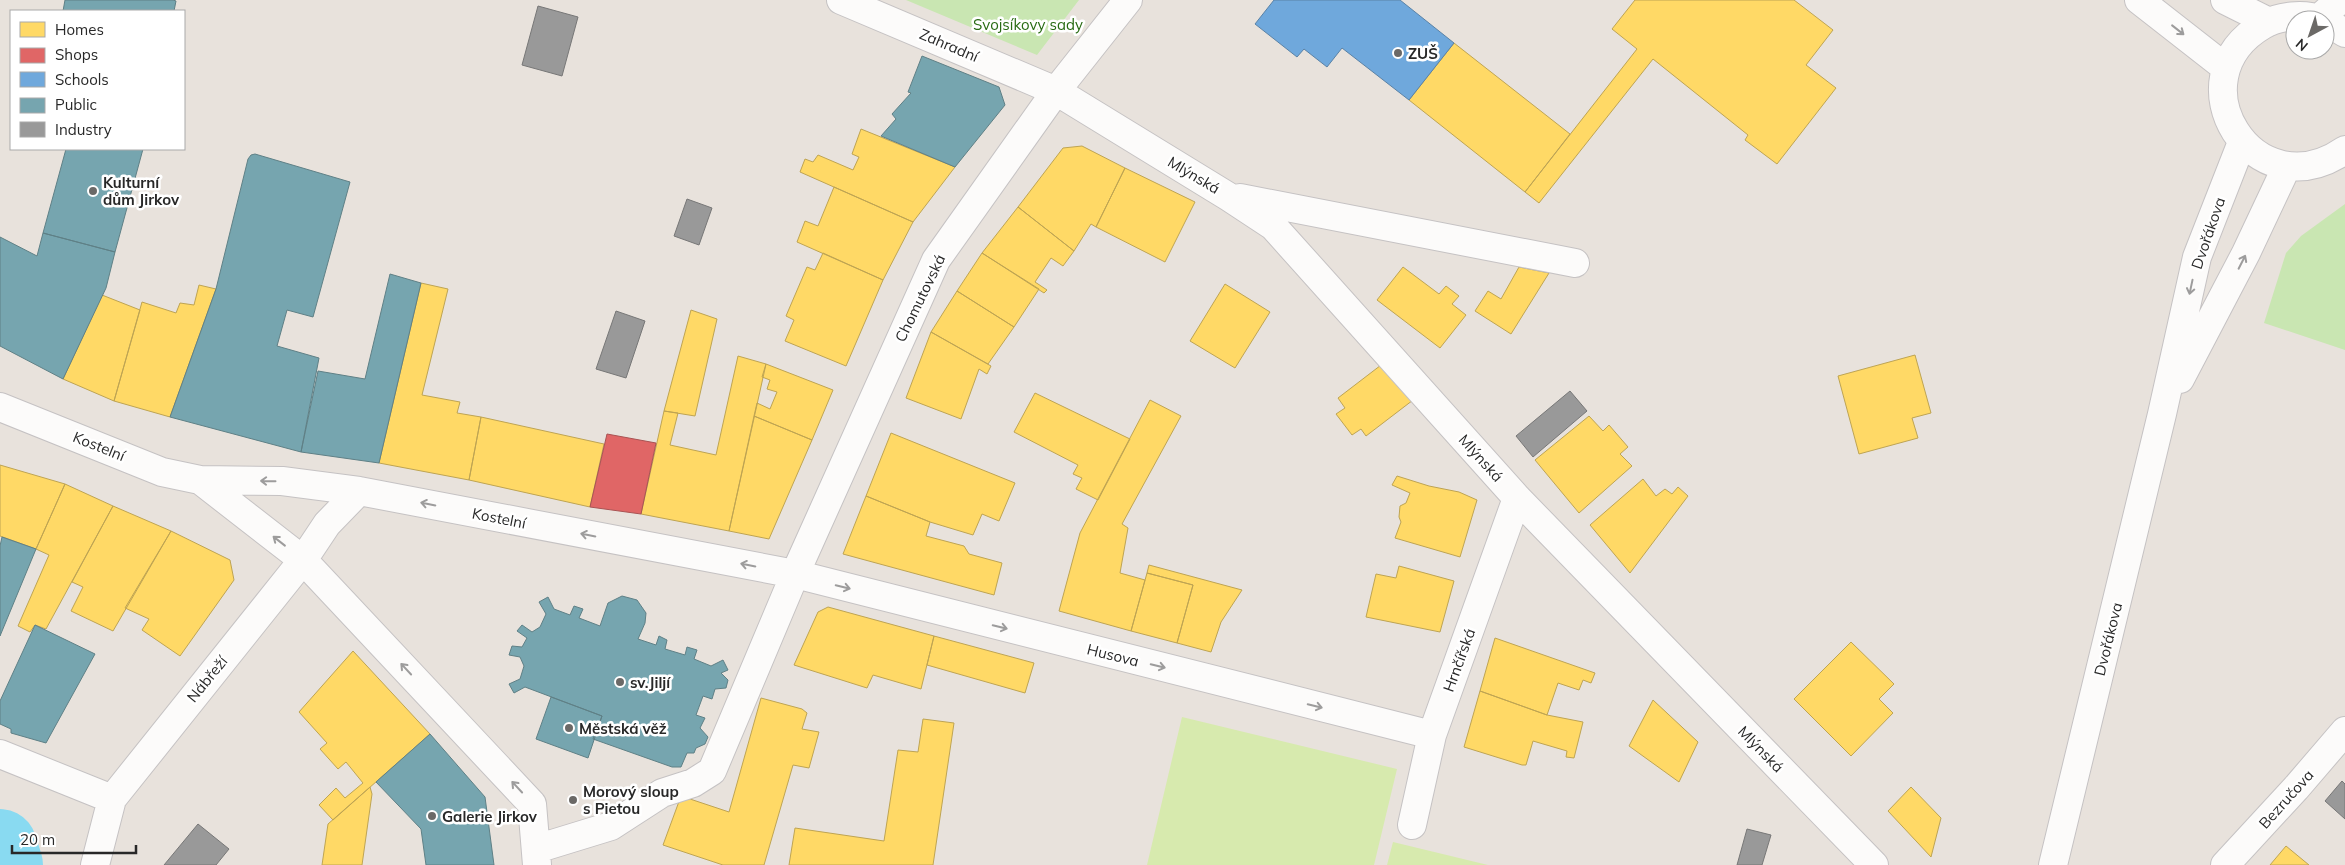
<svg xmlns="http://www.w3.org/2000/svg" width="2345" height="865" viewBox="0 0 2345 865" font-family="Mulish,sans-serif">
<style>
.green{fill:#c9e6b2}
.pitch{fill:#d7eaae}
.homes{fill:#ffd966;stroke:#bea453}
.shops{fill:#e06666;stroke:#a95353}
.schools{fill:#6fa8dc;stroke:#5a82a6}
.public{fill:#76a5af;stroke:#5f8086}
.industry{fill:#999;stroke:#777}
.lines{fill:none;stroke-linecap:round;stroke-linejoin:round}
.river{stroke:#89daf1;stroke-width:74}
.street-casing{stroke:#c5c2c3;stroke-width:30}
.secondary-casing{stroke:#c5c2c3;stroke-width:30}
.street{stroke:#fcfbfa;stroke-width:28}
.secondary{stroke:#fcfbfa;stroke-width:28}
.oneway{stroke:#9d9c9c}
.poi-dot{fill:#6b6967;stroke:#fff;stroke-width:2}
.labels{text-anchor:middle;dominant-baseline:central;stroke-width:5;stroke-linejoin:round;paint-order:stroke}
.park-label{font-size:15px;fill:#286b13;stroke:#fff}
.street-label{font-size:15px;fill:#282828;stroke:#fff}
.poi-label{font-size:15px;font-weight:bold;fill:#282828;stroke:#fff;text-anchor:start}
</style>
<rect width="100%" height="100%" fill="#e8e2dc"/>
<path class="green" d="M906,0H1079L1037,55Z
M2345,204V350L2264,323L2286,253L2301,236Z"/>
<path class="pitch" d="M1182,717L1397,769L1374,865H1147Z
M1393,842L1488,865H1387Z"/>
<path class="homes" d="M1635,0H1794L1833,30L1806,65L1836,88L1777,164L1745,140L1748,135L1653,59L1539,203L1525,192L1637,49L1612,29Z
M1454,43L1570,134L1525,192L1409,100Z
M861,129L955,167L913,222L800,172L805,159L813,162L818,155L853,170L859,157L852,154Z
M1082,146L1125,168L1096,227L1091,224L1074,251L1018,207L1063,148Z
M1125,168L1195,202L1165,262L1096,227Z
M834,187L913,222L883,280L797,242L805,221L818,226Z
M1018,207L1074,251L1063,266L1051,258L1035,282L1047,290L1044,293L982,253Z
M823,253L883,280L846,366L785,341L794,320L786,316L807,267L815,270Z
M982,253L1039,289L1014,327L957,291Z
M1403,267L1439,294L1446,286L1459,296L1452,304L1466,315L1440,348L1377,300Z
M1519,267L1549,273L1511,334L1475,311L1488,291L1501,299Z
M421,283L448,289L422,395L460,402L457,413L481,417L469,480L379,463Z
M1225,284L1270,312L1235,368L1190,341Z
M199,285L216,289L170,417L114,401L142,302L176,313L180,303L194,305Z
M957,291L1014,327L988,364L931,332Z
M102,295L140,310L114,401L63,379Z
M691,310L717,319L695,416L664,411Z
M931,332L991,366L987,374L979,369L961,419L906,398Z
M1915,355L1931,413L1912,418L1918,438L1859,454L1838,376Z
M738,356L766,364L729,531L641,514L664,411L678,413L670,445L716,455Z
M1385,362L1417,397L1366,436L1361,429L1352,435L1336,414L1345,408L1338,398Z
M766,364L833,390L812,440L754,416L757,403L770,409L777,392L767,389L770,380L762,377Z
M1035,393L1130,439L1098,500L1076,489L1082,478L1073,474L1078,465L1014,432Z
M1150,400L1181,416L1122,524L1128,528L1120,573L1145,580L1131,631L1059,611L1080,533Z
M754,416L812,440L769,539L729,531Z
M1589,416L1603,431L1609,425L1628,447L1620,454L1632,466L1579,513L1535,460Z
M481,417L604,444L590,507L469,480Z
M891,433L1015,483L999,521L982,514L973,535L930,522L866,496Z
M0,465L65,484L36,549L0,536Z
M1397,476L1429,486L1459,492L1477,500L1460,557L1395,538L1401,522L1399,517L1400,506L1406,503L1410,493L1392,485Z
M1643,479L1656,496L1665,489L1672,494L1678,487L1688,496L1630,573L1590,525Z
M65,484L113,506L46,629L35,625L30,632L18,626L49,555L36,549Z
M866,496L930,522L926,536L964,546L969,554L1002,563L994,595L843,554Z
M113,506L171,531L113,631L71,611L83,587L72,582Z
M171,531L230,560L234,580L180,656L142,630L149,619L125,608Z
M1149,565L1242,590L1221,622L1211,652L1177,643L1193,585L1147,573Z
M1399,566L1454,581L1440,632L1366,617L1376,574L1396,578Z
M1147,573L1193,585L1177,643L1131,631Z
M828,607L934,636L921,689L873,675L867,688L794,665L818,612Z
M934,636L1034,663L1025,693L927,665Z
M1495,638L1595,673L1591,683L1583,680L1579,690L1558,683L1547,715L1480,691Z
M1851,642L1894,684L1879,699L1893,713L1851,756L1794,699Z
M353,651L430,734L333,820L319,805L336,788L345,798L363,783L346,762L338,769L320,749L327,743L299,712Z
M1480,691L1547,715L1583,722L1574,758L1566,757L1567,751L1533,741L1526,765H1522L1464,747Z
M761,698L802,709L807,713L802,729L819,732L809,768L793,765L764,865H723L663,845L681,796L729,812Z
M1653,700L1698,742L1679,782L1629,746Z
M923,719L954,723L933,865H789L795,828L884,841L898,750L918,752Z
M370,787L372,794L362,865H322L328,824Z
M1911,787L1941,818L1931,857L1888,811Z
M2286,846L2309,865H2270Z"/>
<path class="shops" d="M607,434L656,443L641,514L590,507Z"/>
<path class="schools" d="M1274,0H1400L1454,43L1409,100L1342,48L1327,67L1304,49L1297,57L1255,24Z"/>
<path class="public" d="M65,0H173L176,1L174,11H63Z
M922,56L999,87L1005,105L955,167L881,136L896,119L892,114L911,93L908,92Z
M66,149H143L115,252L43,233Z
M255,154L350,182L313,317L287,310L277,346L319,358L301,452L170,417L216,289L248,159L251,155Z
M43,233L115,252L106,288L63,379L0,346V237L37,256Z
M390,274L421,283L379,463L301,452L318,371L365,379Z
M2,537L36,549L0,636V546Z
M622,596L637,600L646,613L645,623L638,639L656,645L659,636L667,640L665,649L685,655L687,647L697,650L694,659L711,666L723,660L728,670L721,673L728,680L726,688L715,689L712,699L703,696L696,715L705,718L700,728L708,737L705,744L696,748L694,753H687L681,767H672L593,739L602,716L525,687L514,693L509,684L520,679L524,666L520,657L509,655L512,646L522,647L527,638L517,631L522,625L532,632L540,627L546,614L539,602L548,597L554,609L570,615L574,606L583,609L579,618L600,626L608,603Z
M35,625L95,654L46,743L11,733V729L0,724V701Z
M551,697L602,716L588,758L536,739Z
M430,734L485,797L494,865H426L421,829L376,782Z"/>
<path class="industry" d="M538,6L578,17L562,76L522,65Z
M687,199L712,208L699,245L674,236Z
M616,311L645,321L626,378L596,369Z
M1570,391L1587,411L1533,457L1516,436Z
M2342,781L2345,784V819L2325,801Z
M198,824L229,849L216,865H164Z
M1747,829L1771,835L1762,865H1737Z"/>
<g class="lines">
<path class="river" d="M0,846L6,865"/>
<g class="street-casing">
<path id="street" d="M841,0L1056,91L1229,197L1273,226L1517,498L1874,865
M1240,198L1575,263
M0,407L162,472L200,480L282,481L359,491L795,574L1432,735
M200,480L303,560L532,804L537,865
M0,754L112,799L95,865
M112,799L303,560L327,524L359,491
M1412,825L1432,735L1517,498
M536,849L611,826L662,793L693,783L712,771L795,574L936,260L1056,91L1128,0
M2225,865L2296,788L2345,731"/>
</g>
<g class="secondary-casing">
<path id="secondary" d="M2139,0L2226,68
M2225,0L2269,22
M2318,19L2340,0
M2321,20C2304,13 2279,16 2263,25C2171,79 2254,213 2345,150
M2325,21L2345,33
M2180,379L2246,253L2287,166
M2053,865L2162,414L2197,257L2242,142"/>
</g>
<use href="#street" class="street"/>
<use href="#secondary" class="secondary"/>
</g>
<defs><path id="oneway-shaft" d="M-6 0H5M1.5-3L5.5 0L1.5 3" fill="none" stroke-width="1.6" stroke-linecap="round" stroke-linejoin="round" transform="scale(1.25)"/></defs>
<g class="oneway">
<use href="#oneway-shaft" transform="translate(2178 30) rotate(38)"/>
<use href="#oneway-shaft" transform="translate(2242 262) rotate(-63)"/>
<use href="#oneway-shaft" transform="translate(2191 287) rotate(102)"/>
<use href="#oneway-shaft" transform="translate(268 481) rotate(-179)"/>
<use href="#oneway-shaft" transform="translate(428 504) rotate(-169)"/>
<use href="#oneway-shaft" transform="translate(588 535) rotate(-169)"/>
<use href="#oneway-shaft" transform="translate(279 541) rotate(-142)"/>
<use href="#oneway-shaft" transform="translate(748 565) rotate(-169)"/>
<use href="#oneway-shaft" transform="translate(843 587) rotate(14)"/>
<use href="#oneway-shaft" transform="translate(1000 627) rotate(14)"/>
<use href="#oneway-shaft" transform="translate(1158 666) rotate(14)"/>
<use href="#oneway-shaft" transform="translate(406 669) rotate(-133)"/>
<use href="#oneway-shaft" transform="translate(1315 706) rotate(14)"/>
<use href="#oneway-shaft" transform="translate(517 787) rotate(-133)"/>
</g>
<g class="poi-dot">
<circle cx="1398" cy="53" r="5"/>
<circle cx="93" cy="191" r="5"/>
<circle cx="620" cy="682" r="5"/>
<circle cx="569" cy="728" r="5"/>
<circle cx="573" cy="800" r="5"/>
<circle cx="432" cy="816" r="5"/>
</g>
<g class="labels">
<g class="park-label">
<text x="1028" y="24">Svojsíkovy sady</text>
</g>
<g class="street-label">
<text transform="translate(949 45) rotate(23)">Zahradní</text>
<text transform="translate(1194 175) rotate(31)">Mlýnská</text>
<text transform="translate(2208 233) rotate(-71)">Dvořákova</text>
<text transform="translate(920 298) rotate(-64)">Chomutovská</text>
<text transform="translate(99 446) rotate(22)">Kostelní</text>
<text transform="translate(1481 458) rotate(48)">Mlýnská</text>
<text transform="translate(499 518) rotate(11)">Kostelní</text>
<text transform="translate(2108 639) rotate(-76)">Dvořákova</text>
<text transform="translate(1113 655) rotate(14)">Husova</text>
<text transform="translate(1459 660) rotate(-70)">Hrnčířská</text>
<text transform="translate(207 679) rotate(-51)">Nábřeží</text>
<text transform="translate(1761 749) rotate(46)">Mlýnská</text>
<text transform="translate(2286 799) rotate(-48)">Bezručova</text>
</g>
<g class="poi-label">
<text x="1408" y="53">ZUŠ</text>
<text x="103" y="182">Kulturní<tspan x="103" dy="17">dům Jirkov</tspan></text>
<text x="630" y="682">sv.Jiljí</text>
<text x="579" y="728">Městská věž</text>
<text x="583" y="791">Morový sloup<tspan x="583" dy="17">s Pietou</tspan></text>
<text x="442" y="816">Galerie Jirkov</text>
</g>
</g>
<rect x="10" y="10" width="175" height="140" fill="#ffffff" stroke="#a9a9a9"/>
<rect x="20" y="22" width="25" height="15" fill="#ffd966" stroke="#a9a9a9"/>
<text x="55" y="35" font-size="15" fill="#282828">Homes</text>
<rect x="20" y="48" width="25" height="15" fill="#e06666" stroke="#a9a9a9"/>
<text x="55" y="60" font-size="15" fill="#282828">Shops</text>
<rect x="20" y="72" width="25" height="15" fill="#6fa8dc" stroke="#a9a9a9"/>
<text x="55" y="85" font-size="15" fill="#282828">Schools</text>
<rect x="20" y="98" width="25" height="15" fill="#76a5af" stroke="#a9a9a9"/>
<text x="55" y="110" font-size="15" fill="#282828">Public</text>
<rect x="20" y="122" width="25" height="15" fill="#999999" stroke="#a9a9a9"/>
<text x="55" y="135" font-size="15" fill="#282828">Industry</text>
<g transform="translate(2310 35) rotate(220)"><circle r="24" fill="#ffffff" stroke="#a9a9a9"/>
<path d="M0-4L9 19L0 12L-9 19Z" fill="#6b6967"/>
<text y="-8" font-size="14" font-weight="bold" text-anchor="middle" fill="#282828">N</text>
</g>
<path d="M12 845v8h124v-8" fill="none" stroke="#282828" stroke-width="2.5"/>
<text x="20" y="845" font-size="15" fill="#282828" stroke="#ffffff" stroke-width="4" paint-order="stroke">20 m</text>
</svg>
